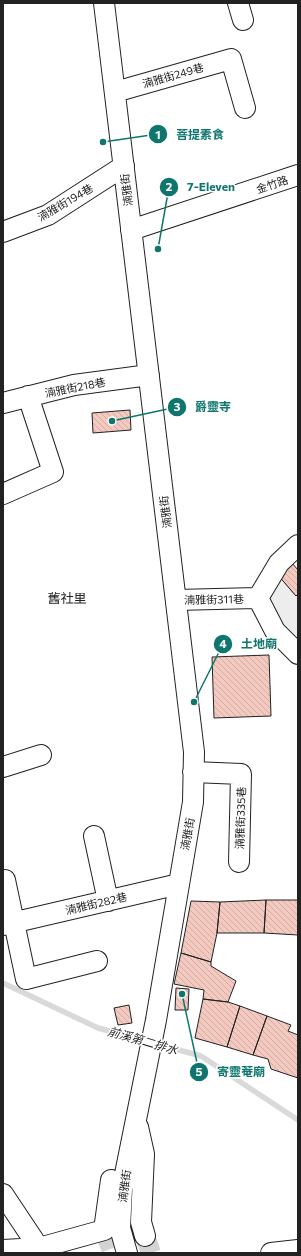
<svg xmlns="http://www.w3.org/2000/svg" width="301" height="1256" viewBox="0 0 301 1256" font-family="Commissioner,'Noto Sans TC',sans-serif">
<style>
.parking{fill:#ededed;stroke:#6f6f6f}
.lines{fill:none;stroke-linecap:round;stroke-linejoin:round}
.stream{stroke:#d9d9d9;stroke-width:5.5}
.building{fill:url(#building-back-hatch);stroke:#222}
.minor-tunnel{stroke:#d3d3d3;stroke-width:20;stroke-dasharray:20 10;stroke-linecap:butt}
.minor-casing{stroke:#222;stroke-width:22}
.minor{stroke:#fff;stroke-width:20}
.labels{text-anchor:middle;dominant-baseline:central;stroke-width:3;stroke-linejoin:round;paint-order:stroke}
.street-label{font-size:11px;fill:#222;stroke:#fff}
.water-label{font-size:12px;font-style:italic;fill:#222;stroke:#fff}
.quarter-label{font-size:13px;fill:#222;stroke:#fff}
.leader{fill:none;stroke:#0f766e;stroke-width:1.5}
.callout-dot{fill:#0f766e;stroke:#fff;stroke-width:1.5}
.mark-label{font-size:12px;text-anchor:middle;font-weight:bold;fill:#fff}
.callout-label{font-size:12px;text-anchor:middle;font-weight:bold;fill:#0f766e;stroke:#fff;stroke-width:3;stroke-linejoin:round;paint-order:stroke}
</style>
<defs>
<pattern id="building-back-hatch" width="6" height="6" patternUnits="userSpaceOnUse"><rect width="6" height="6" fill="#f3c9c0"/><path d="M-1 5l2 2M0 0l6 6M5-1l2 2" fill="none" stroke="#d0aca5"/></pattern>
</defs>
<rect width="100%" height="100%" fill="#fff"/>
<path class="parking" d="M278,575L296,596L298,594V645L283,632L265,597Z"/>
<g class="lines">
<path class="stream" d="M3,983L98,1028L201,1056L298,1120"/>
</g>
<path class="building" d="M130,410L131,430L93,433L92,413Z
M292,563L298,570V594L296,596L278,575Z
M269,655L271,716L214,718L212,657Z
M266,900L264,933H217L220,902Z
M266,900H298V935L264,933Z
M191,901L220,902L217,933L211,962L181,953Z
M181,953L211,962V966L236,981L228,1002L203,999L204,990L174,984Z
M176,988L189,989L188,1010H175Z
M203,999L228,1002L240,1006L227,1047L195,1038Z
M129,1005L132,1023L118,1025L114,1008Z
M240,1006L267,1016L253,1055L227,1047Z
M267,1016L291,1025L288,1031L298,1035V1078L271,1069L268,1059L253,1055Z"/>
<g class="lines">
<path class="minor-tunnel" d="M104,1230L113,1253
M145,1236L151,1253"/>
<g class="minor-casing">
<path id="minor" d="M104,3L194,752L193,802L156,1020L122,1189L120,1228L127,1253
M238,3L243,20
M115,92L231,59L245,108
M131,230L298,175
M3,232L48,215L124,166
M3,403L74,385L149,375
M3,494L53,472L28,396
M258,598L275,631L298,654
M258,598L279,563L298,545
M176,600L258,598
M3,767L41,755
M193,772L241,774L239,862
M94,836L108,901
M5,880L26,979L97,961
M3,925L179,884
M138,1127L144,1154L141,1222L145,1236
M3,1194L39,1248
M3,1250L39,1248L104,1230L111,1180
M271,1253L298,1250"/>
</g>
<use href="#minor" class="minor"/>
</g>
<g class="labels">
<g class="street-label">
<text transform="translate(173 75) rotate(-16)">湳雅街249巷</text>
<text transform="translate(272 184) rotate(-18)">金竹路</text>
<text transform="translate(126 190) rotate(-97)">湳雅街</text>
<text transform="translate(65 202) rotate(-30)">湳雅街194巷</text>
<text transform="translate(75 387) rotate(-11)">湳雅街218巷</text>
<text transform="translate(165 512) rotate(-97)">湳雅街</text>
<text transform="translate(214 599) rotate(-1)">湳雅街311巷</text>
<text transform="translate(240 818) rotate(-88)">湳雅街335巷</text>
<text transform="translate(187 834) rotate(-80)">湳雅街</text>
<text transform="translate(96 903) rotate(-13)">湳雅街282巷</text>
<text transform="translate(124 1186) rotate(-82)">湳雅街</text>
</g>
<g class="water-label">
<text transform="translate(143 1040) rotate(16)">前溪第二排水</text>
</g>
<g class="quarter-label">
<text x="67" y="598">舊社里</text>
</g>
</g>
<path class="leader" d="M103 142L158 134M158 249L169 187M112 421L177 407M194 702L223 644M182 994L199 1072"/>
<g class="callout-dot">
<circle cx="103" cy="142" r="4"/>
<circle cx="158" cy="249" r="4"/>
<circle cx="112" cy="421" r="4"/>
<circle cx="194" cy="702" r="4"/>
<circle cx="182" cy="994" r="4"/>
<circle cx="158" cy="134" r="10"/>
<circle cx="169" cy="187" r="10"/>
<circle cx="177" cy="407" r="10"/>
<circle cx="223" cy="644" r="10"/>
<circle cx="199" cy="1072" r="10"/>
</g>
<g class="mark-label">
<text x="158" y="139">1</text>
<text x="169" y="191">2</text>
<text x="177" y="411">3</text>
<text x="223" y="648">4</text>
<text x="199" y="1076">5</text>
</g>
<g class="callout-label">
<text x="200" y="139">菩提素食</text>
<text x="211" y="191">7-Eleven</text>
<text x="213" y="411">爵靈寺</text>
<text x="259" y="648">土地廟</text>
<text x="241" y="1076">寄靈菴廟</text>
</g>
<rect width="301" height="1256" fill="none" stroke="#222222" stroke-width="8"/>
</svg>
